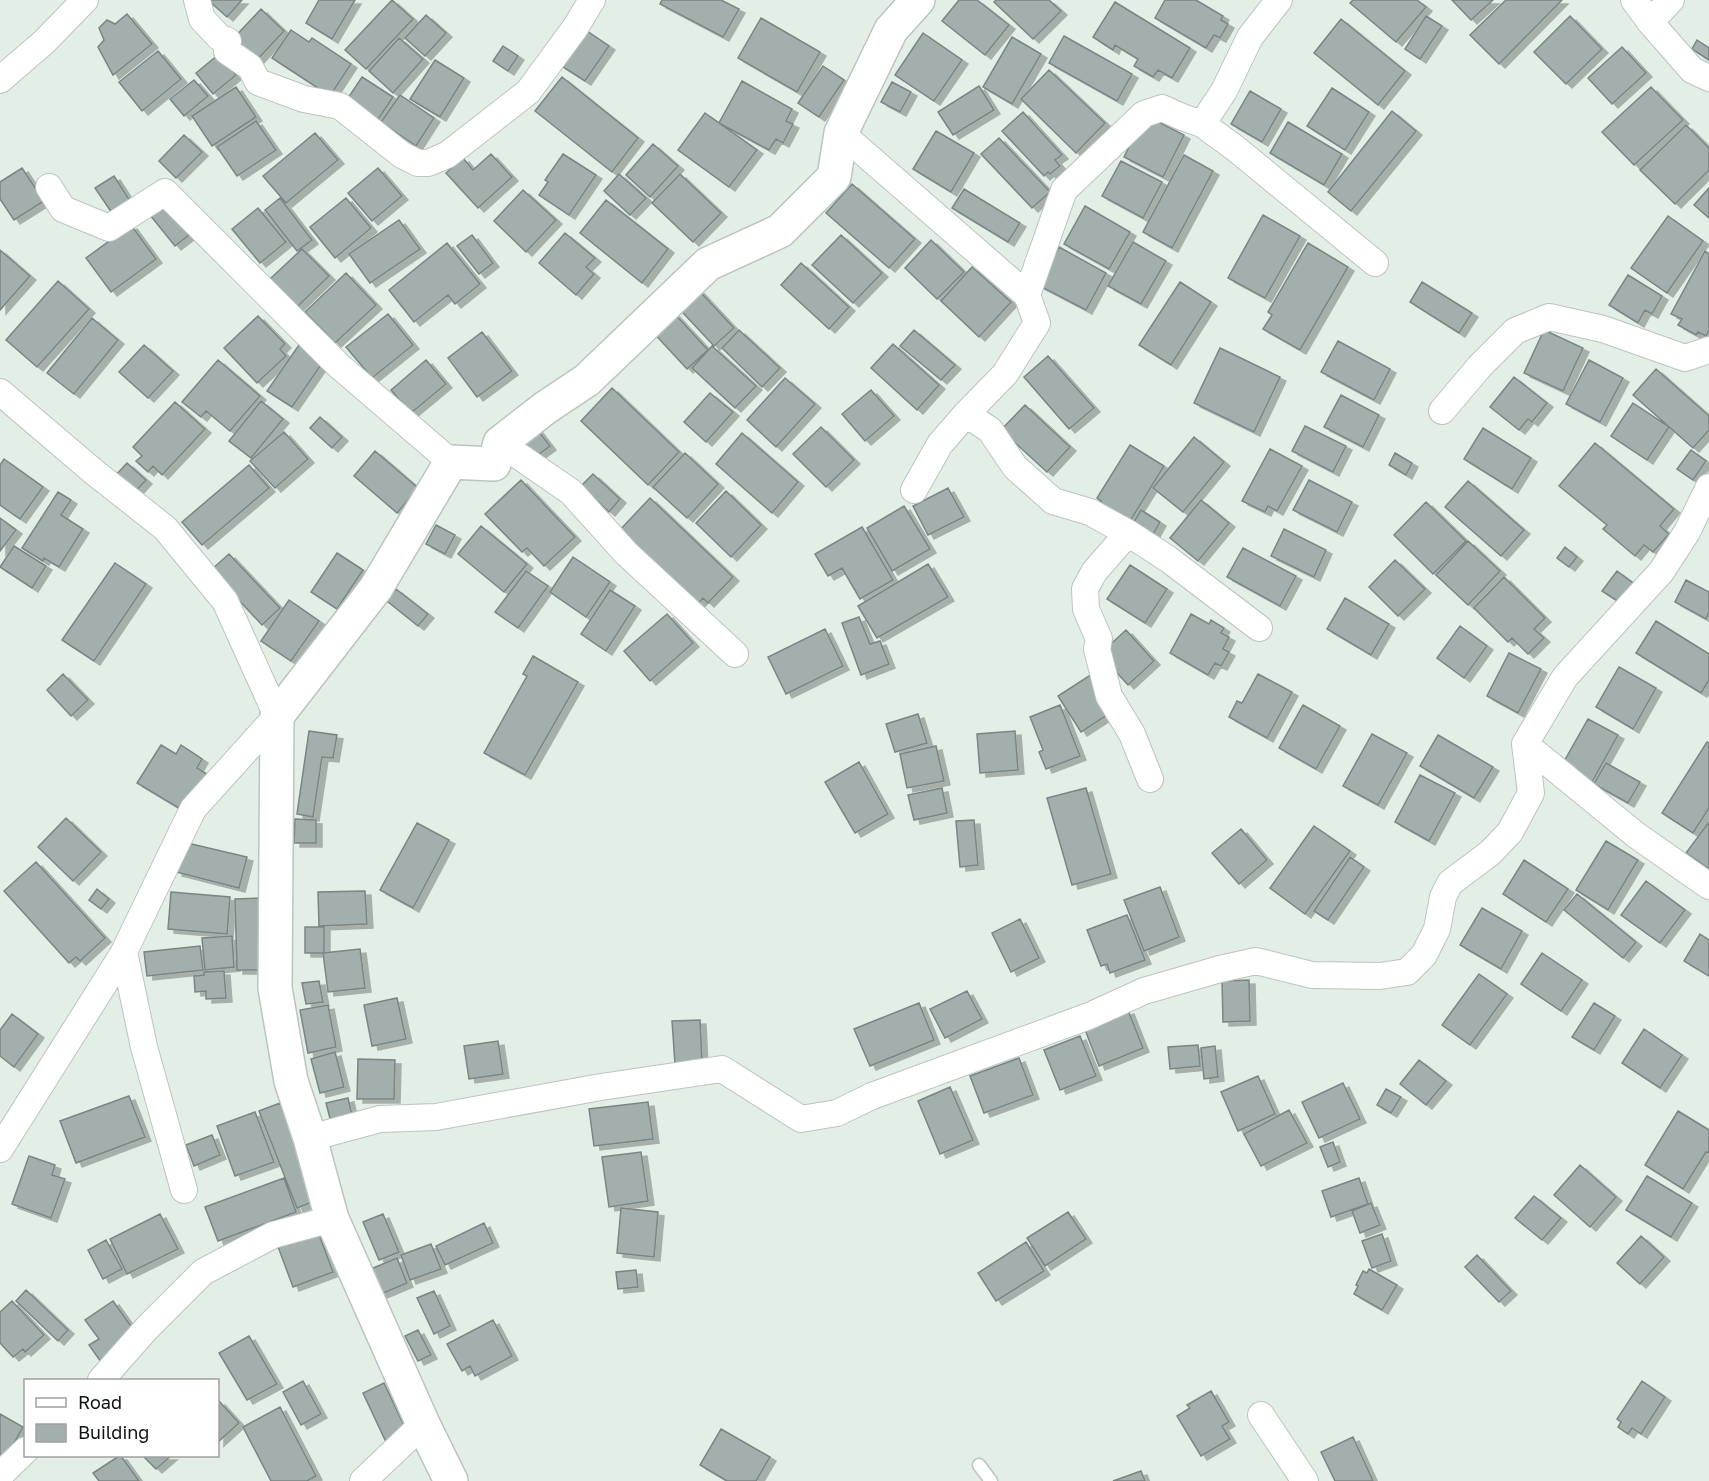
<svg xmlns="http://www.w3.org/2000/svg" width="1709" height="1481" viewBox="0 0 1709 1481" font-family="'Golos Text',sans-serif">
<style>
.building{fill:#a2afac;stroke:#7a8684;stroke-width:1.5;filter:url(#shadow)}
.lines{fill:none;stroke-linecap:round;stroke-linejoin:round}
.lane-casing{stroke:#bac5be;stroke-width:15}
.street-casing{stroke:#bac5be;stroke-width:28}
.secondary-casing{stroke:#bac5be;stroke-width:36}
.lane{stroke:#fff;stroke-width:12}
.street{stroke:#fff;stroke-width:26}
.secondary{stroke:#fff;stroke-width:33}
</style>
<defs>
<filter id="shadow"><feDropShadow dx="6" dy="4" stdDeviation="0" flood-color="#0004"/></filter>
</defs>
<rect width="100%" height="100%" fill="#e3eee7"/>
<path class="building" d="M208,0H242L227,17Z
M319,0H355L332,39L306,23Z
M392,0L413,19L366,69L345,50Z
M662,0H721L739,9L723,37L660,4Z
M959,0H977L1009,25L985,55L942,21Z
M996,0H1049L1061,11L1033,39L994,2Z
M1165,0H1196L1223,16L1221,20L1228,24L1220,38L1214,35L1206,48L1155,18Z
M1353,0H1417L1426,7L1396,42L1350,3Z
M1452,0H1493L1471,20Z
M1506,0H1562L1499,64L1470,35Z
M1115,2L1190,48L1172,78L1158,70L1153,77L1134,66L1138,59L1115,45L1113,50L1093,37Z
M261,9L284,31L255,62L228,44Z
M127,14L152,44L113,75L98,47L104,40L99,28L107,20L115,24Z
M426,15L446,33L425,56L405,38Z
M1426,16L1442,26L1420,59L1405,49Z
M1570,16L1602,49L1566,84L1534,52Z
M761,18L820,52L797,92L738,58Z
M1341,19L1405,71L1378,105L1314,53Z
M584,29L609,46L585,81L560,65Z
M291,30L309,42L312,38L351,64L330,96L272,58Z
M923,33L962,60L934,101L895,75Z
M1064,36L1132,74L1117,101L1049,63Z
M1012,37L1041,54L1012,104L983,87Z
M399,38L423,59L393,93L369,71Z
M1697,40L1709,48V60L1692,49Z
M503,46L518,56L508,71L493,61Z
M1622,47L1646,73L1612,104L1588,78Z
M158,51L181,79L142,111L119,82Z
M219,54L236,75L213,94L196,73Z
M435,60L464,78L440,117L410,99Z
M823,66L844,80L819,117L798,103Z
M1049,70L1105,123L1076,153L1021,99Z
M362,77L393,97L375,124L344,104Z
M562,77L638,138L612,172L535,111Z
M194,80L208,96L184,116L170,99Z
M742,81L792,109L786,121L793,124L783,143L776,139L769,150L719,123Z
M892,82L911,92L900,112L881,102Z
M979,86L994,110L953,135L938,112Z
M236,87L256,117L212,146L192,116Z
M1651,87L1683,120L1634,165L1602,132Z
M1332,88L1369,112L1345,150L1307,126Z
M1250,91L1281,109L1262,142L1231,124Z
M400,95L434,118L416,146L381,122Z
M1392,111L1416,131L1351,211L1328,192Z
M1023,112L1062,155L1055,160L1060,166L1050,174L1048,172L1044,176L1002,131Z
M705,113L757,150L729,187L678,150Z
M1145,115L1184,135L1163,177L1124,157Z
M256,121L276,150L237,176L217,147Z
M1288,122L1342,154L1324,185L1270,153Z
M1686,125L1709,148V170L1675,204L1640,170Z
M936,131L974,153L951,192L913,169Z
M315,133L338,160L286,203L263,176Z
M184,135L202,152L176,178L159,161Z
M999,138L1050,192L1032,208L981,154Z
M653,144L678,166L650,197L626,175Z
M491,154L512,177L478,208L446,173L463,158L473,170Z
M563,154L596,175L569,215L539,195L548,182L545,180Z
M1184,155L1213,171L1172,248L1143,232Z
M1121,161L1162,182L1143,218L1102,196Z
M22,168L44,201L14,220L0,199V182Z
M378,168L402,196L372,221L348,193Z
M619,174L646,198L630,215L604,191Z
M680,174L721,213L693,242L652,203Z
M114,176L134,207L116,219L95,188Z
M852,184L915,239L889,268L826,213Z
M1709,188V218L1694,205Z
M964,189L1020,223L1008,242L952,208Z
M523,190L556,220L526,252L494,221Z
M280,198L312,240L297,251L265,210Z
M346,198L371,228L335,258L310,227Z
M606,200L668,249L642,283L580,233Z
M165,203L189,235L175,246L150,215Z
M1085,206L1130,232L1109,269L1064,244Z
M258,208L286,242L260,263L232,229Z
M1263,215L1300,236L1265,298L1228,278Z
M1668,216L1703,241L1667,293L1631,268Z
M399,220L420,249L370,283L349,254Z
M131,225L156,259L111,292L86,258Z
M565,233L595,258L586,267L594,274L576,295L539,263Z
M472,235L493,263L479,274L457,246Z
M841,235L882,273L853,303L812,265Z
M931,240L964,272L937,299L905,268Z
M1133,242L1166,261L1141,304L1108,286Z
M447,243L480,284L455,304L448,295L414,322L389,290Z
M1308,243L1348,267L1300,350L1263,329L1272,315L1268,312Z
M1059,247L1106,273L1086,310L1038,285Z
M302,249L329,276L297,307L270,279Z
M0,250L30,276L0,310Z
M1705,251L1709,254V330L1706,336L1698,332L1696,335L1678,325L1682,319L1671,314Z
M801,263L849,307L829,329L781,285Z
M972,267L1011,302L979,337L941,301Z
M346,273L376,305L335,343L305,312Z
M1628,275L1662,296L1652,314L1645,310L1638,323L1609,305Z
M58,281L89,309L37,367L6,340Z
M1180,282L1211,302L1171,365L1139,345Z
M1422,282L1472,313L1459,333L1410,302Z
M692,283L734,328L714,346L672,301Z
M671,310L708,350L687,369L650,329Z
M388,314L413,345L372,378L346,347Z
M258,316L285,344L280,349L286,356L257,383L224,348Z
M92,318L118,340L74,394L47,373Z
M739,330L780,368L762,387L722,348Z
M914,330L955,365L941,380L900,346Z
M1544,330L1583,348L1563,391L1524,373Z
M482,332L512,371L477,397L448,358Z
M1338,341L1390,369L1374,400L1321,372Z
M893,344L939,385L917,410L871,368Z
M144,345L173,371L148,398L119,372Z
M299,345L323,362L292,407L267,391Z
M712,346L756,386L735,408L692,368Z
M1220,348L1280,377L1254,432L1194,403Z
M1048,356L1094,408L1069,429L1024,377Z
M218,360L260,396L230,431L206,411L201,417L182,402Z
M426,360L446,384L411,413L391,390Z
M1589,360L1623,378L1600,422L1566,404Z
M1656,369L1709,416V430L1693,448L1633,395Z
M1514,377L1547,403L1532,422L1528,419L1519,430L1490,407Z
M785,378L815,404L776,447L747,420Z
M612,388L679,452L648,485L581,421Z
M871,390L894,416L865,441L842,414Z
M710,393L733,412L706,442L684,422Z
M1341,395L1379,415L1363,447L1324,427Z
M261,401L283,419L251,458L229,441Z
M175,402L205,429L162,475L153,466L148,472L136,461L142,456L133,447Z
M1633,403L1669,427L1647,460L1611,436Z
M1025,405L1070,447L1047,472L1001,430Z
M320,417L342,437L332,448L310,428Z
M533,424L550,446L530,461L513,439Z
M1305,426L1346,446L1333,472L1292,451Z
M821,427L854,460L826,487L793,454Z
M1483,428L1531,458L1512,489L1464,459Z
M284,432L308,459L275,488L250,461Z
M742,433L798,482L772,513L716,464Z
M1194,437L1224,462L1183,512L1153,488Z
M1595,443L1674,509L1660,526L1669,534L1653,552L1644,545L1635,556L1603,529L1607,525L1559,486Z
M1130,445L1164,466L1127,526L1097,508L1101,501L1097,498Z
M1270,449L1302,466L1277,511L1268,506L1265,512L1242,501Z
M1691,450L1706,461L1693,480L1677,469Z
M375,451L418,488L397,513L354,476Z
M685,453L718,484L687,518L653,487Z
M1395,453L1412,463L1406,475L1389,465Z
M4,459L43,487L20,519L0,505V465Z
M127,463L146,480L134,493L115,476Z
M249,465L269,488L202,545L182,522Z
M593,474L620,499L609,512L581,486Z
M521,480L575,537L544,566L527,548L522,552L485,514Z
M1309,480L1352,502L1337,532L1293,510Z
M1468,481L1524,530L1501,556L1445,507Z
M948,488L964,517L928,535L913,506Z
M726,491L761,525L731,557L696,523Z
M58,492L71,500L61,515L83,529L59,567L44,558L43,561L22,548Z
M650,498L733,577L708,603L703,598L697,605L619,531Z
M1201,500L1229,523L1198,561L1170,538Z
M1426,502L1466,541L1433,574L1394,535Z
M904,506L930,549L892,571L867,528Z
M1141,510L1160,522L1149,542L1129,530Z
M0,518L16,530L0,551Z
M436,525L455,535L445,554L426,544Z
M481,526L527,564L504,592L458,554Z
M862,527L893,580L860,599L842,568L828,576L815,554Z
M1284,529L1326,550L1314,577L1271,556Z
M1468,541L1500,571L1468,605L1436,575Z
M14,546L46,566L32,588L0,567Z
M1565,547L1577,557L1569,567L1557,558Z
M1243,548L1296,576L1280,606L1227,577Z
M337,553L363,570L337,609L311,592Z
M229,554L280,608L262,625L211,570Z
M573,557L610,582L586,617L550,592Z
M1395,560L1425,589L1398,616L1369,587Z
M115,563L146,584L94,661L62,640Z
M928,564L948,597L877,638L858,606Z
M1130,565L1167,589L1145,623L1107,599Z
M526,571L548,586L518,628L495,612Z
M1617,571L1633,583L1619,602L1602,591Z
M1504,577L1545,618L1534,629L1544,638L1528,654L1512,638L1508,642L1474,608Z
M1686,580L1709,592V612L1706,619L1675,602Z
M396,589L428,614L418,626L387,601Z
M610,590L635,606L606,651L581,634Z
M1345,598L1389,624L1371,655L1327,629Z
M289,600L319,621L291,661L261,641Z
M667,614L693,643L650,681L624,651Z
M1191,614L1209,624L1211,620L1224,628L1221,633L1229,637L1223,649L1229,652L1221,666L1215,663L1208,675L1170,653Z
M859,617L870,644L880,641L889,664L861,675L842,623Z
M1656,621L1709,654V680L1701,693L1636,653Z
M1460,626L1487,646L1464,678L1437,658Z
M825,629L843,666L786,694L768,657Z
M1126,630L1154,661L1128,685L1100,654Z
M1509,653L1541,669L1518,713L1487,696Z
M533,656L578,682L525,775L484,753L527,676L523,674Z
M1619,667L1656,688L1633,729L1596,707Z
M63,674L88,700L71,716L47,690Z
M1092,674L1115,710L1081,732L1058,696Z
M1258,674L1292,692L1267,738L1229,717L1237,701L1242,703Z
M1060,705L1080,756L1046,769L1039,752L1043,750L1030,717Z
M1303,705L1340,726L1316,769L1279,748Z
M918,714L927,743L895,752L886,724Z
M1588,719L1618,735L1592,782L1562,765Z
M309,731L337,735L333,758L322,757L313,817L297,814Z
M1015,731L1018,770L980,773L977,734Z
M1372,734L1407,753L1378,805L1343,786Z
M1438,735L1493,767L1474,798L1420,766Z
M1707,742L1709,743V808L1693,833L1662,813Z
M161,745L176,754L181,745L202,759L197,768L210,776L187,813L137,783Z
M936,746L944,781L907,788L900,754Z
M859,762L888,814L855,833L825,782Z
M1606,763L1640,782L1628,803L1594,784Z
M1420,775L1455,793L1429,841L1395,822Z
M942,788L947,813L914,820L908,795Z
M1086,788L1111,874L1072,885L1047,798Z
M66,818L101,852L73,881L38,847Z
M295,819L316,820V843H294Z
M974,820L978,865L960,867L956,821Z
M1709,822V869L1686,853Z
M417,823L449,840L413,908L380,890Z
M1314,826L1350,851L1305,914L1270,888Z
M1241,829L1267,860L1239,884L1212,853Z
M1606,841L1638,860L1608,910L1576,890Z
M183,842L247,857L239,888L176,872Z
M1350,857L1364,867L1328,920L1314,911Z
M1524,860L1568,889L1546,922L1503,894Z
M36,862L105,938L80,961L76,957L69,963L4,891Z
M1646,881L1685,910L1660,943L1621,915Z
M1160,887L1179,937L1144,951L1124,900Z
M97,889L109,899L101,909L89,900Z
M365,891L367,924L319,926L318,892Z
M171,892L230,897L227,934L168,929Z
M1577,894L1636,942L1623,958L1564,910Z
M261,898L263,970H237L235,899Z
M1482,908L1522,931L1501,969L1460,945Z
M1127,915L1145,960L1110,973L1107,964L1101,966L1087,930Z
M1020,919L1039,958L1011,972L992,933Z
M305,927H324V953H305Z
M1700,934L1709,940V976L1684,961Z
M232,936L234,967L205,970L202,938Z
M200,946L203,970L147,976L144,952Z
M360,949L365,988L328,992L323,953Z
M1542,953L1582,980L1561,1011L1521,984Z
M224,971L226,998L206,999V991L195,992L194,976L204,975V972Z
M1479,974L1507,994L1470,1045L1442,1025Z
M1249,980L1250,1021L1223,1022L1222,981Z
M319,981L323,1002L306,1004L302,983Z
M967,991L982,1019L945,1038L930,1009Z
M397,998L406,1039L372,1046L364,1005Z
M919,1003L934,1040L870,1066L854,1029Z
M1594,1003L1615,1016L1594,1050L1572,1037Z
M328,1005L336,1047L308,1053L300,1010Z
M1128,1010L1143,1048L1099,1066L1084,1027Z
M12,1014L38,1034L14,1067L0,1056V1030Z
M700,1020L702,1062L675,1064L672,1021Z
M1644,1029L1682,1055L1660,1088L1622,1063Z
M1080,1036L1096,1076L1060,1090L1044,1050Z
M498,1041L503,1074L469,1079L464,1046Z
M1198,1045L1200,1066L1170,1069L1168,1047Z
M1215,1046L1218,1077L1204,1079L1201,1048Z
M335,1052L344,1087L320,1093L311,1059Z
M1019,1058L1033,1095L984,1113L970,1076Z
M358,1059L395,1060L394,1099H357Z
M1419,1060L1446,1081L1426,1105L1400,1084Z
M1258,1076L1275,1114L1238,1131L1221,1092Z
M1343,1083L1360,1119L1319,1138L1302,1102Z
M950,1087L973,1140L940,1154L918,1101Z
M1386,1089L1401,1097L1391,1113L1377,1105Z
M129,1096L145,1137L76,1163L60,1121Z
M348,1098L353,1120L332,1126L326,1103Z
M648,1102L653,1139L594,1146L589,1109Z
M280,1103L317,1200L297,1208L259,1111Z
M1289,1110L1307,1143L1261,1166L1244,1134Z
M1678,1111L1709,1130V1153L1706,1152L1683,1189L1645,1165Z
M255,1112L274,1162L235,1176L217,1126Z
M212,1135L220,1155L194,1166L186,1145Z
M1333,1142L1340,1162L1328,1167L1320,1147Z
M641,1152L648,1201L609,1207L602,1157Z
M29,1156L55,1165L52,1175L65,1179L51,1218L12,1204Z
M1580,1165L1616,1197L1590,1227L1554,1195Z
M1647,1176L1692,1203L1671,1237L1626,1210Z
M284,1178L296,1212L218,1241L205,1207Z
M1359,1178L1368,1204L1331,1217L1322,1191Z
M1534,1196L1561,1218L1542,1240L1515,1218Z
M1371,1203L1380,1225L1360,1233L1352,1211Z
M621,1208L658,1212L654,1257L617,1253Z
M1068,1212L1086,1239L1045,1266L1027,1238Z
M160,1214L178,1249L127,1274L110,1239Z
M383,1214L399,1252L379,1260L363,1222Z
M484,1223L493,1243L445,1265L436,1246Z
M317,1229L333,1272L293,1287L277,1244Z
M1382,1234L1391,1261L1372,1268L1362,1241Z
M1641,1236L1664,1257L1640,1284L1617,1263Z
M106,1240L122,1269L103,1279L88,1250Z
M1026,1242L1044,1271L996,1301L978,1273Z
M431,1244L441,1269L410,1280L401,1255Z
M1477,1255L1511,1291L1499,1302L1465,1267Z
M397,1258L407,1283L381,1294L371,1269Z
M1369,1269L1397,1285L1382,1310L1354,1294L1358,1286L1356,1285L1363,1271L1367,1273Z
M636,1270L638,1287L618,1289L616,1272Z
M26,1290L68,1330L58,1341L16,1301Z
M434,1291L450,1326L434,1334L417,1298Z
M12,1301L44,1335L25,1352L23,1349L13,1357L0,1343V1312Z
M113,1301L138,1336L101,1362L89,1345L99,1339L85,1320Z
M493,1320L512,1356L475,1376L470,1366L462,1371L447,1344Z
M418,1330L431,1355L418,1361L405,1336Z
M249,1336L277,1384L247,1400L219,1353Z
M303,1381L321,1414L301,1425L283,1392Z
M1642,1381L1665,1397L1641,1434L1632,1428L1628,1434L1618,1427L1621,1422L1617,1419Z
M384,1383L407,1432L386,1442L363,1393Z
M1211,1391L1229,1422L1222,1426L1230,1439L1201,1456L1177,1416L1190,1408L1187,1405Z
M219,1401L239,1423L218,1442V1402Z
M280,1407L316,1476L307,1481H271L243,1427Z
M0,1414L23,1427L5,1459L0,1457Z
M721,1429L770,1457L756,1481H727L700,1465Z
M1353,1437L1373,1481H1335L1321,1452Z
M119,1456H121L139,1481H99L93,1473Z
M143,1456H171L156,1469Z
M1141,1471L1145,1481H1113Z"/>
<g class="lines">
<g class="lane-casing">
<path id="lane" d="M979,1465L991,1481"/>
</g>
<g class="street-casing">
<path id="street" d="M197,0L202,19L219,37L228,41L227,51L250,67L258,82L304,99L340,106L402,155L418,163H428L447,155L528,92L575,28L592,0
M1279,0L1250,37L1224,91L1202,124L1235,148L1375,263
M1634,0L1650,22L1692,70L1709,78
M1650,22L1671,0
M0,80L44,42L85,0
M841,133L1027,295
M49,187L63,209L109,228L165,192L338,365L451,462
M0,392L94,472L165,528L225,601L277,716L193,809L123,954L0,1149
M1442,411L1480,366L1515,331L1549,317L1603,329L1685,358L1709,350
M966,414L990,430L1015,467L1053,501L1090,512L1128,533L1168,559L1259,628
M500,443L571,492L626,553L735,654
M914,490L940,444L966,414L1005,374L1037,323L1027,295L1064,190L1144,114L1162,108L1182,117L1202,124
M1128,533L1094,572L1085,589L1086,609L1099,639L1097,649L1109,696L1132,734L1150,779
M1525,744L1636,835L1709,886
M124,952L144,1047L184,1190
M310,1138L380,1119L436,1117L601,1087L722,1069L801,1119L837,1113L872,1096L1089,1016L1144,991L1220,969L1256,961L1312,975L1380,976L1407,972L1424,955L1437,929L1443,897L1450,883L1490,853L1510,832L1531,793L1525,744L1565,677L1661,572L1687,532L1709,487
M101,1380L147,1328L203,1272L273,1235L332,1219
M1261,1415L1305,1481
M0,1475L26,1450
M363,1481L423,1424"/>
</g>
<g class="secondary-casing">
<path id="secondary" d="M451,1481L423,1424L332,1219L310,1138L291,1081L275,988L277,716L376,588L451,462L494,464L500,443L545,408L587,380L708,264L780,231L834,177L841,133L891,30L918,0"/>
</g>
<use href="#lane" class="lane"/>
<use href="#street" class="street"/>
<use href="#secondary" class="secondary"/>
</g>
<rect x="24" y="1379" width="195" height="78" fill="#ffffff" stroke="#9fa09f" stroke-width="1.5"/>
<rect x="36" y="1398" width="30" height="9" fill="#ffffff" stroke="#9fa09f" stroke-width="1.5"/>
<text x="78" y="1409" font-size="18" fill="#0e1210">Road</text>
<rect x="36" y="1424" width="30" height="18" fill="#a2afac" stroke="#9fa09f" stroke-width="1.5"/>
<text x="78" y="1439" font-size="18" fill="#0e1210">Building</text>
</svg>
